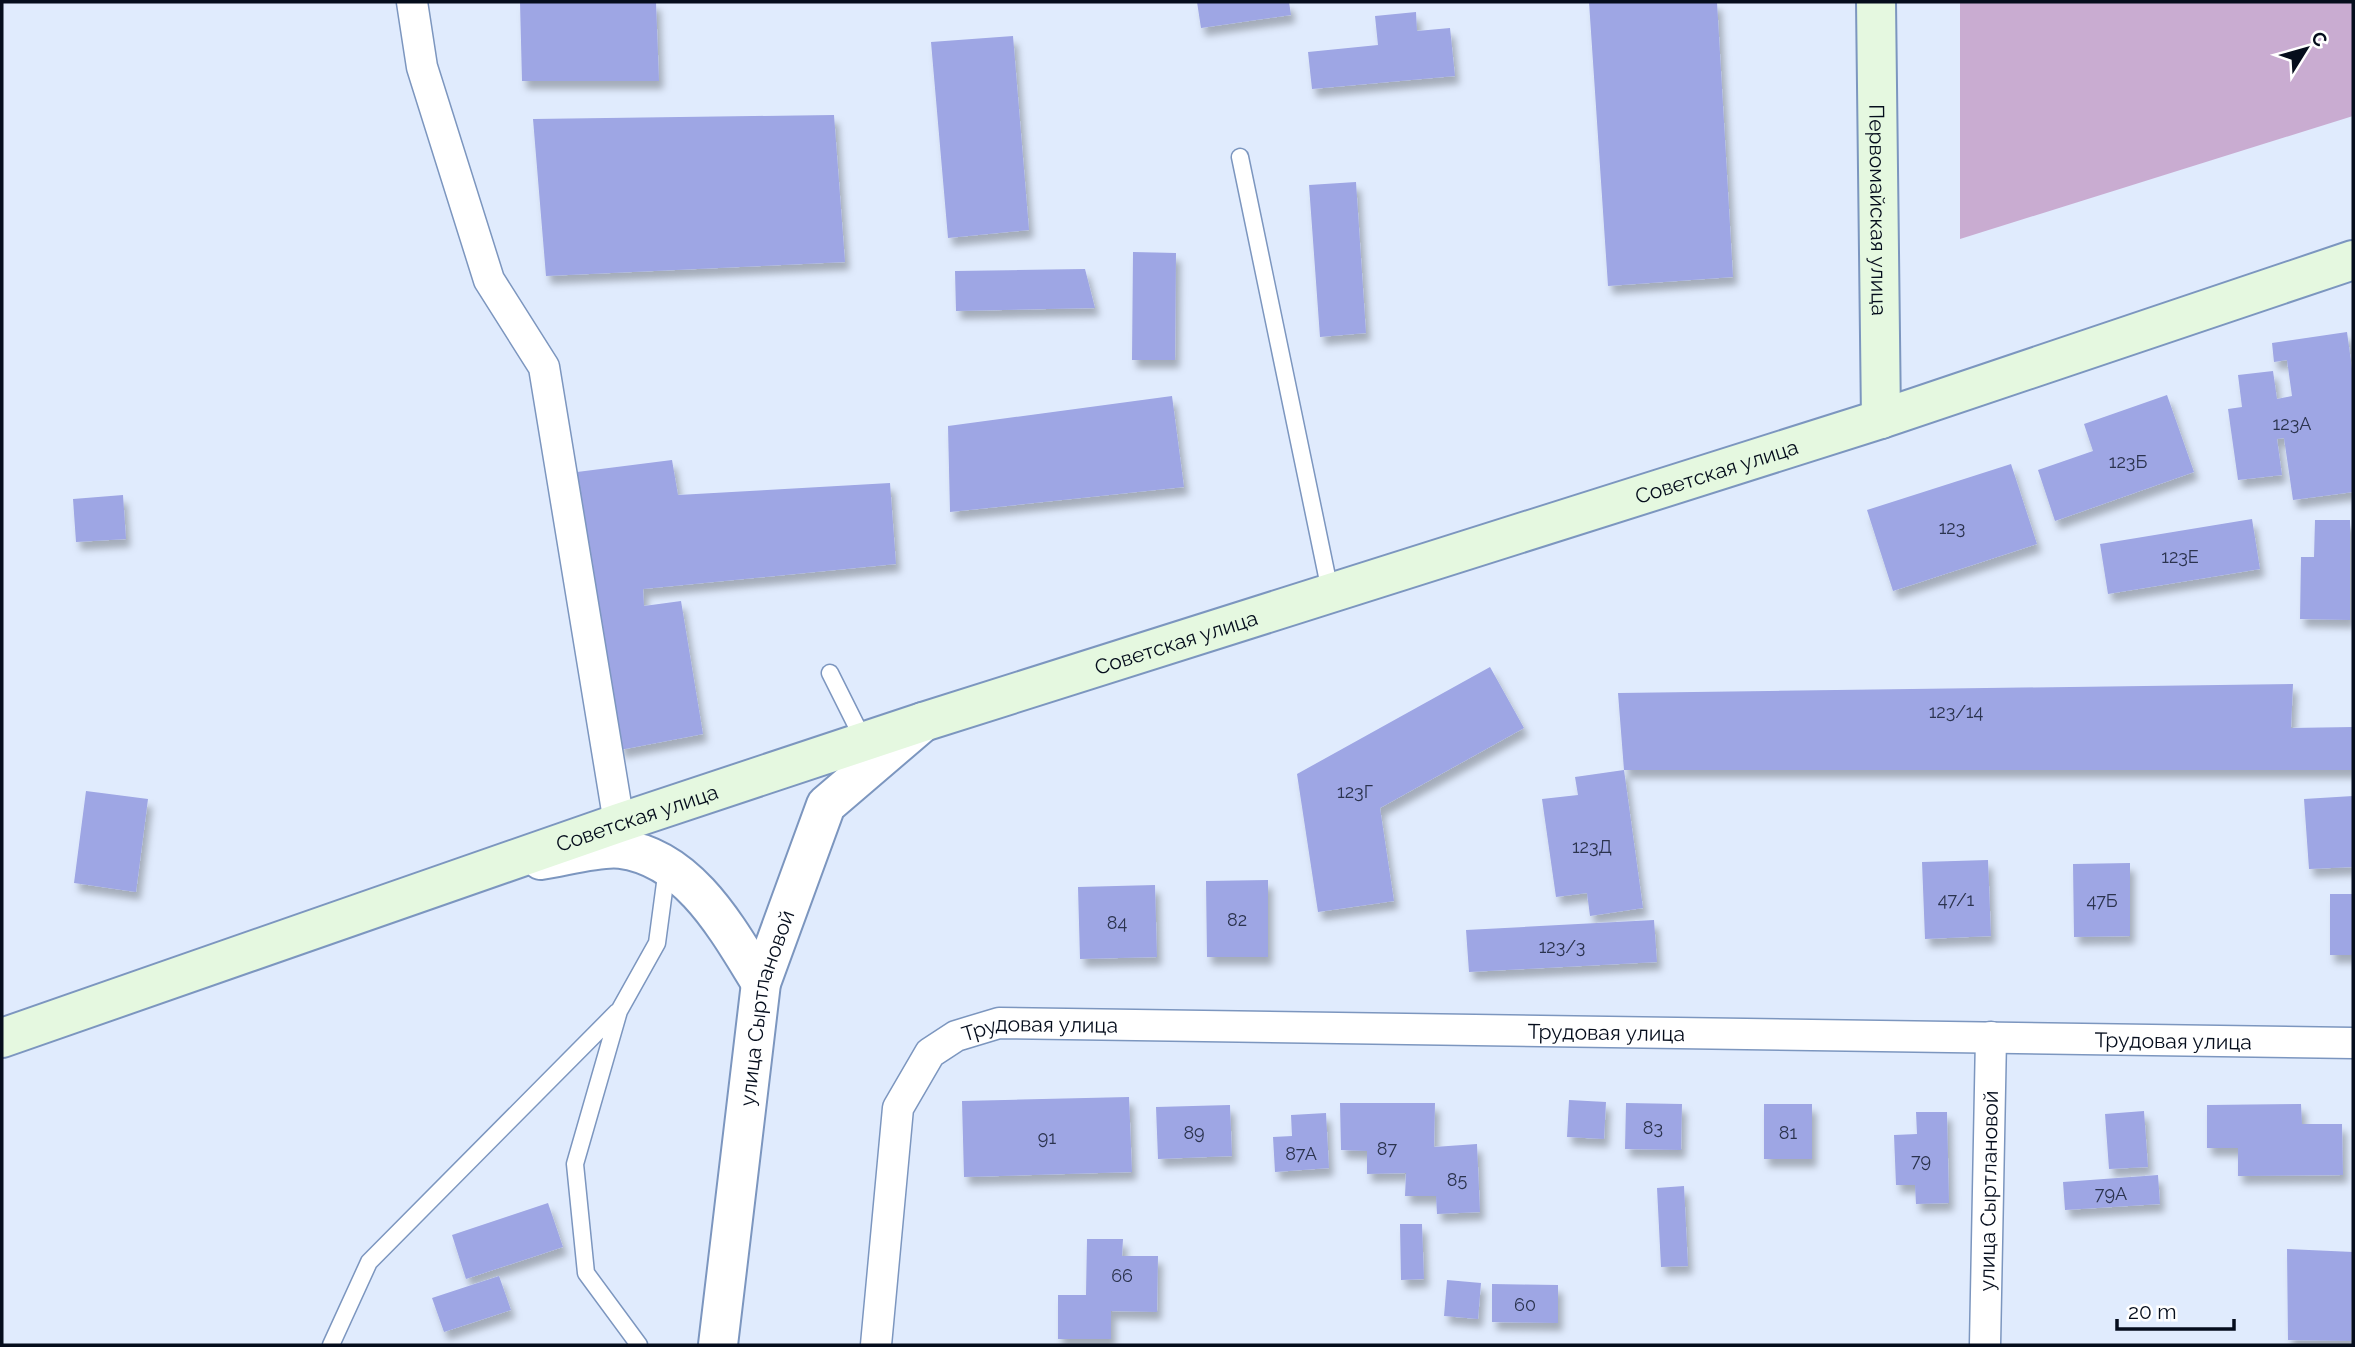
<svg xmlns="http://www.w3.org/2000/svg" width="2355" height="1347" viewBox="0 0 2355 1347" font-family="Raleway,sans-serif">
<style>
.pitch{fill:#c9acd1}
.building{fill:#9ea6e4;filter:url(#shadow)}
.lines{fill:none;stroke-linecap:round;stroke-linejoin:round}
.service-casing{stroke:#7c96bf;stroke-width:19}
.minor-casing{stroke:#7c96bf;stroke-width:33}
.tertiary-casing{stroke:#7c96bf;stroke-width:42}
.secondary-casing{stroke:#7c96bf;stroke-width:42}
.service{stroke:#fff;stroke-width:16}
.minor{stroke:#fff;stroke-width:30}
.tertiary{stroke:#fff;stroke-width:38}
.secondary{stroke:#e5f8e0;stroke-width:38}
.labels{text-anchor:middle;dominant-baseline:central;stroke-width:5;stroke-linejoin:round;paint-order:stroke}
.number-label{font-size:18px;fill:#2b334e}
.street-label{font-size:21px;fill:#050d1c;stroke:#fff}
</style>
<defs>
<filter id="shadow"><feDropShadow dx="4.5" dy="8" stdDeviation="3.5" flood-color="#0004"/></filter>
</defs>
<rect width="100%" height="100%" fill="#e0ebfd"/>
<path class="pitch" d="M1960,2H2353V116L1960,239Z"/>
<path class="building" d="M520,2H656L659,81H522Z
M1197,2H1289L1291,15L1201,28Z
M1589,2H1717L1733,277L1608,286Z
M1416,12L1417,31L1450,28L1455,76L1312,89L1308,52L1378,45L1375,16Z
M1013,36L1029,230L948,238L931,42Z
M834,115L845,262L546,276L533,119Z
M1356,182L1366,333L1320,337L1309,185Z
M1133,252L1176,253L1175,360H1132Z
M1085,269L1095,308L956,311L955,271Z
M2347,332L2353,376V492L2293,500L2284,438L2277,439L2282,475L2238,480L2228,409L2242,407L2238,375L2273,371L2277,399L2292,396L2287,360L2274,362L2272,343Z
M2167,395L2194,472L2055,521L2038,470L2093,451L2084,424Z
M1172,396L1184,487L950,512L948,426Z
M672,460L678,495L890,483L896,564L643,589L644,606L681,601L703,734L620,750L577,472Z
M2011,464L2037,544L1893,591L1867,510Z
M123,495L126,539L76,542L73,499Z
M2252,519L2260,569L2108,594L2100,544Z
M2315,520H2350V620L2300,619L2301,557H2314Z
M1490,667L1524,728L1380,808L1394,901L1318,912L1297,774Z
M2293,684L2291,728L2353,727V770H1624L1643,908L1590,916L1587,893L1556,897L1542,799L1578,795L1575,777L1624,770L1618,693Z
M86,791L148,799L136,892L74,883Z
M2353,796V867L2309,869L2304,799Z
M1988,860L1991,936L1925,939L1922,862Z
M2130,863V936L2074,937L2073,864Z
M1268,880V957H1207L1206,881Z
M1155,885L1157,957L1080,959L1078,887Z
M2330,894H2353V955H2330Z
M1654,920L1657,962L1469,972L1466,930Z
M1129,1097L1132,1172L964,1177L962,1101Z
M1569,1100L1606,1102L1604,1139L1567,1137Z
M1340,1103H1435L1434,1147L1477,1144L1480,1212L1437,1214L1436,1196H1405L1406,1173L1367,1174V1151L1341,1150Z
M1626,1103L1682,1104L1681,1150L1625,1149Z
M1764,1104H1812V1159H1764Z
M2301,1104L2302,1124H2342L2343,1175L2238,1176V1148H2207V1105Z
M1230,1105L1232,1156L1158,1159L1156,1107Z
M2144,1111L2148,1167L2109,1169L2105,1114Z
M1916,1112H1947L1949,1203L1916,1204L1915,1185H1896L1894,1135L1917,1134Z
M1326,1113L1329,1168L1275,1172L1273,1137L1292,1136L1291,1115Z
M2158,1175L2160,1204L2065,1210L2063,1182Z
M1684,1186L1688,1266L1661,1267L1657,1188Z
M548,1203L563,1247L466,1279L452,1235Z
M1400,1224H1422L1424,1279L1401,1280Z
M1087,1239H1123L1122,1256H1158L1157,1312L1111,1311V1339H1058V1295H1086Z
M2287,1249L2353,1252L2351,1341L2288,1340Z
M499,1276L511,1310L444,1332L432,1298Z
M1447,1280L1481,1283L1478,1319L1444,1316Z
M1492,1284L1558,1285V1323L1492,1322Z"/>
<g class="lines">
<g class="service-casing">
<path id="service" d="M1240,157L1330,591
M830,673L865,743
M331,1345L369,1262L617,1012
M639,1345L586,1273L575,1164L619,1011L657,943L667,868"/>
</g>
<g class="minor-casing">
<g id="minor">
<path d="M412,2L422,67L489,280L544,367L619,823"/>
<path id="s1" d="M876,1345L898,1108L930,1053L956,1036L999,1023L2353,1043"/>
<path id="s2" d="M1985,1345L1991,1037"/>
</g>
</g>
<g class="tertiary-casing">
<g id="tertiary">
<path d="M541,860C563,857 600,846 621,849C690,858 728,930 761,983"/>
<path id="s3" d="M718,1345L761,983L826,805L923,722"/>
</g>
</g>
<g class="secondary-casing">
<g id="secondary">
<path id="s4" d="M1876,2L1881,419"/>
<path id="s5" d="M2,1038L619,823L923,722L1881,419L2353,260"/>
</g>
</g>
<use href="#service" class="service"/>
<use href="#minor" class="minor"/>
<use href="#tertiary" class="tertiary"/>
<use href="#secondary" class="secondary"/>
</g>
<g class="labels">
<g class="number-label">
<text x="2292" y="423">123А</text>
<text x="2128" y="461">123Б</text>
<text x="1952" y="527">123</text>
<text x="2180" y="556">123Е</text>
<text x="1956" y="711">123/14</text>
<text x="1355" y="791">123Г</text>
<text x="1592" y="846">123Д</text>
<text x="1956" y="899">47/1</text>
<text x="2102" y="900">47Б</text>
<text x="1237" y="919">82</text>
<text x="1117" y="922">84</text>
<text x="1562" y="946">123/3</text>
<text x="1653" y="1127">83</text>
<text x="1194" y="1132">89</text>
<text x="1788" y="1132">81</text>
<text x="1047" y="1137">91</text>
<text x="1387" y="1148">87</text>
<text x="1301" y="1153">87А</text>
<text x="1921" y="1160">79</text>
<text x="1457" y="1179">85</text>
<text x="2111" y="1193">79А</text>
<text x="1122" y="1275">66</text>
<text x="1525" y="1304">60</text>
</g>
<g class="street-label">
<text stroke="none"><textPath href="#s4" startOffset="208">Первомайская улица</textPath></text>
<text stroke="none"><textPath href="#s5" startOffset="1806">Советская улица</textPath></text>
<text stroke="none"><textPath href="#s5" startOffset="1239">Советская улица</textPath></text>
<text stroke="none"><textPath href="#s5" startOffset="672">Советская улица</textPath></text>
<text stroke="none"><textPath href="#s3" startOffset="341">улица Сыртлановой</textPath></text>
<text stroke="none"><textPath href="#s1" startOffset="418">Трудовая улица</textPath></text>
<text stroke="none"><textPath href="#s1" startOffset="985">Трудовая улица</textPath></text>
<text stroke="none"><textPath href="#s1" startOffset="1552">Трудовая улица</textPath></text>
<text stroke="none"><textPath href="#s2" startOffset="154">улица Сыртлановой</textPath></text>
</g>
</g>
<rect width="2355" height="1347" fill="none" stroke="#050d1c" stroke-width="7"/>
<g transform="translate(2306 49) rotate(53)" stroke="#ffffff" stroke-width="5" paint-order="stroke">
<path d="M0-5L12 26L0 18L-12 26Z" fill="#050d1c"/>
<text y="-10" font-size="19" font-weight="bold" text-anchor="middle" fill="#050d1c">С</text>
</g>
<path d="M2117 1319v10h117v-10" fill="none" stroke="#050d1c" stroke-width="3.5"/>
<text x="2128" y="1319" font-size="21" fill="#050d1c" stroke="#ffffff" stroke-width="5" paint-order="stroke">20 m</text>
</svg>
